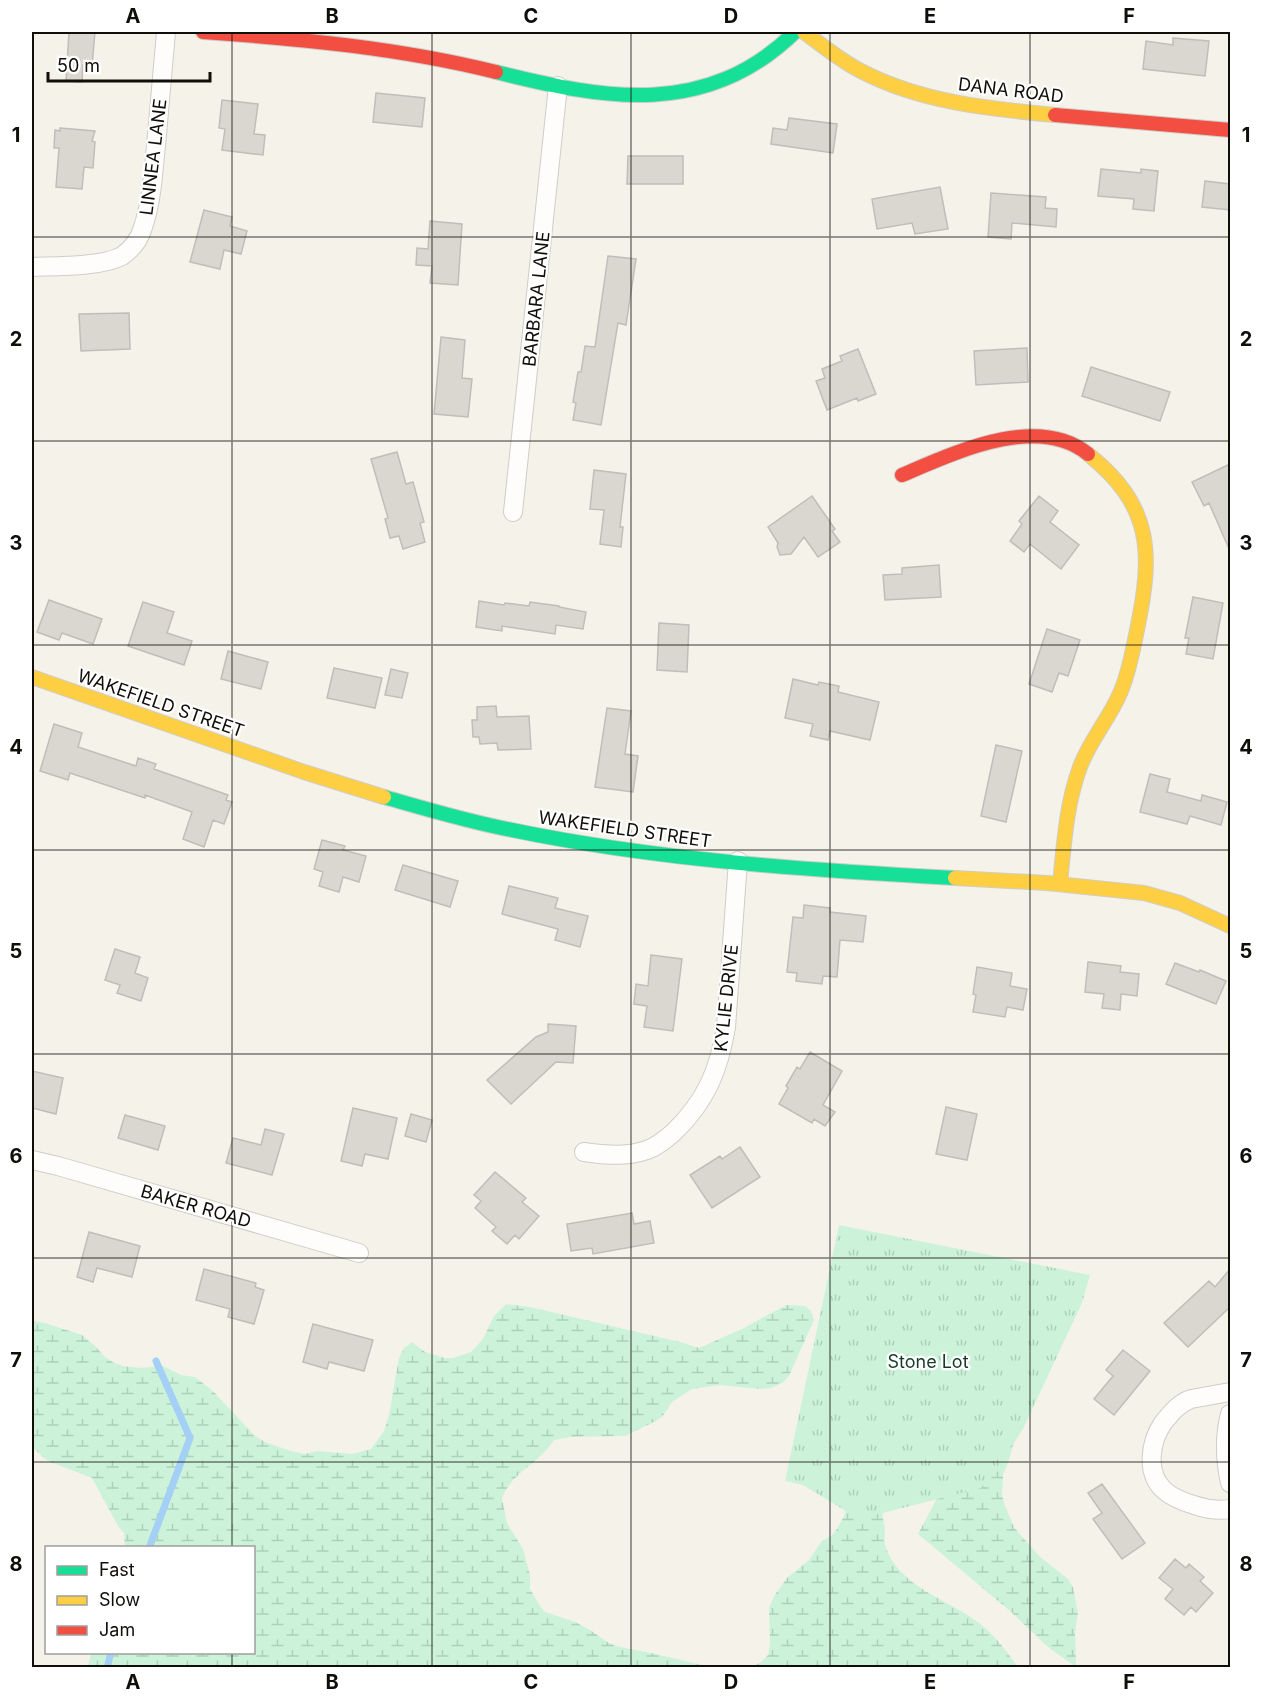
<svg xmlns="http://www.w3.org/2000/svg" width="1262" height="1699" viewBox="0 0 1262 1699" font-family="Inter,sans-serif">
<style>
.wetland{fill:url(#wetland-marsh)}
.park{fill:url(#park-tufts)}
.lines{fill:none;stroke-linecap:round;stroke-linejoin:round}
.stream{stroke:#a4d0f6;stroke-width:7}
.building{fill:#dad6d0;stroke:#c1bdb8;stroke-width:1.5}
.street-casing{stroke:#cfcdc7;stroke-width:20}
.fast-casing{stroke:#cfcdc7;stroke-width:16}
.slow-casing{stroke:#cfcdc7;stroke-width:16}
.jam-casing{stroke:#cfcdc7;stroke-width:16}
.street{stroke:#fefdfc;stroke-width:18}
.fast{stroke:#16e098;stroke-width:14}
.slow{stroke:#ffcf43;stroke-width:14}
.jam{stroke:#f24e42;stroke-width:14}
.grid{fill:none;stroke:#100e09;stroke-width:1.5;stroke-opacity:0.55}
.labels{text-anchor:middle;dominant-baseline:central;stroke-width:4.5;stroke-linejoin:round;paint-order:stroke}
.street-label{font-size:18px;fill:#100e09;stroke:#fff}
.park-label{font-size:18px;fill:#153b29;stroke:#fff}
.neatline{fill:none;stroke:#100e09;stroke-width:2}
.grid-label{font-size:20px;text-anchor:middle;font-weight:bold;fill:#100e09}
</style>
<defs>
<pattern id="wetland-marsh" width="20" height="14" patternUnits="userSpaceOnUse" patternTransform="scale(1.5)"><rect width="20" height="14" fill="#ccf3da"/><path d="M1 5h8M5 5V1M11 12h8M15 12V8" fill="none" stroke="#aecfba"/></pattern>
<pattern id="park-tufts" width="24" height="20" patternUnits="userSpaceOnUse" patternTransform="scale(1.5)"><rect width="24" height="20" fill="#ccf3da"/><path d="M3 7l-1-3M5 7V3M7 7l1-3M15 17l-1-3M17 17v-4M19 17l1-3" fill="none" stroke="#aecfba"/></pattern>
</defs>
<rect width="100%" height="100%" fill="#f5f2ea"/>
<path class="wetland" d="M506,1304L530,1307L680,1342L699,1348L744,1328L769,1314L787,1305L805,1306L811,1311L814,1320L789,1376L782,1383L771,1388L760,1389L720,1385L692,1389L672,1402L662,1417L656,1421L625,1436L571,1437L554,1440C541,1462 511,1473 502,1498L507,1523L523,1549L525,1556L530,1575V1589L540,1606L545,1612L575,1622L590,1630L609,1643L620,1647L651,1653L711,1667H88L91,1653L254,1652V1548L125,1547L124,1533L118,1526L92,1478L48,1461L32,1447V1322L35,1321L45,1323L82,1335L94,1345L105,1357L114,1363L123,1366L140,1368L163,1366L181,1375L195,1377L213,1391L254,1435L265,1442L291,1451L305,1454L317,1451L352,1454L371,1449L384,1431L389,1415L399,1358L404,1348L412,1342L425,1352L445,1358H453L471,1352L483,1339L494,1316Z
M1014,1442L1009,1460L1003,1475L1002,1495L1005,1506L1014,1527L1019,1533L1039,1556L1068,1579L1073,1587L1078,1613L1075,1633L1076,1667L1049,1648L1010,1611L918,1534L958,1459Z
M881,1504C882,1513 884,1522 885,1531C885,1536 884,1541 885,1545C899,1588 947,1598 979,1623C995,1635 1006,1651 1018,1667L750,1668L761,1662L768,1655L770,1644L769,1608L774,1596L787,1578L809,1560L821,1542L832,1535L837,1529L844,1516L846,1508Z"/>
<path class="park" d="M839,1225L1090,1275L1082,1303L1023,1429L1006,1455L981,1488L859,1519L803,1485L785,1481Z"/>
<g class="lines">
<path class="stream" d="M149,1548L190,1438L156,1361
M107,1668L111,1652"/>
</g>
<path class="building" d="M69,32H95L92,66L83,65L82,82L66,81Z
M1173,38L1209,41L1205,76L1143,69L1146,41L1173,45Z
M376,93L425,98L422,127L373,122Z
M222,100L258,104L254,134L265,135L263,155L222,150L225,129L219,128Z
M789,118L837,124L833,153L771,144L773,128L787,130Z
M60,128L95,131L92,141L95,142L93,168L84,167L82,189L56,187L59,148H54L55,130L60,131Z
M628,156H683V184H627Z
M1101,169L1141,173V169L1158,171L1154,211L1133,209L1134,199L1098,196Z
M1205,181L1230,184V210L1202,207Z
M940,187L948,229L915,234L912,223L877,229L872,199Z
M991,193L1046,197L1045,208L1057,209L1056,227L1012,223L1011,239L988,237Z
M204,210L232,217L230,226L247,231L241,254L224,250L220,269L190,262Z
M430,221L462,224L458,285L430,283L432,266L416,265L417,248L428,249Z
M608,256L636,259L626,325L618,323L601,425L573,420L576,403L573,402L578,372H581L585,346L595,347Z
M129,313L130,349L81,351L79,314Z
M441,337L465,340L462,378L472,379L468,417L434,414Z
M1027,348L1028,382L976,385L974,351Z
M858,349L876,394L858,401L857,398L827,410L816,381L825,378L822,369L842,361L840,356Z
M1091,367L1170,392L1160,421L1082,396Z
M397,452L406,484L413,482L424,522L420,523L425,542L403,549L399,536L390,538L385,519L388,518L371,459Z
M1230,464V551L1209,503L1204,506L1192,482Z
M594,470L626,474L620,527H623L621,547L600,544L604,510L590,509Z
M812,496L835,529L832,531L840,542L818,557L804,537L791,554L780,555L777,547L778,543L768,527Z
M1039,496L1058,511L1050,522L1079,545L1061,569L1030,544L1024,552L1010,541L1022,524L1019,521Z
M939,565L941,597L885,600L883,575L902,574V568Z
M1193,597L1223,603L1213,659L1186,654L1189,638H1185Z
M49,600L102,619L93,644L62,633L59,640L37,632Z
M479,601L504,605L505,603L529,606L530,602L559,606V607L586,612L583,629L556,625L555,634L502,626V631L476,627Z
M143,602L174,612L167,633L192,641L184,665L128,646Z
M659,623L689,625L687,672L657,670Z
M1047,629L1080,640L1068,676L1059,673L1052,692L1029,684Z
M228,651L268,662L261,689L221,679Z
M334,668L382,678L375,708L327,698Z
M391,669L408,673L402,698L385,695Z
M793,679L818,685L819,682L839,686L838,692L879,702L870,740L830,731L828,740L810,736L813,724L785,718Z
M496,706L497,717L529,716L531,749L498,750L497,743L480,744L479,737H473L472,720H477V707Z
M607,708L631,711L625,754L638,756L633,792L595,787Z
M54,724L82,733L78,747L136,766L138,758L156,764L154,769L228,795L226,800L232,802L224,824L213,820L204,847L183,839L192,812L145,795V798L70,773L68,780L40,771Z
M996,745L1022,751L1006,822L981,816Z
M1150,774L1170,779L1167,792L1201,801L1202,795L1227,802L1221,825L1190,816L1187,824L1140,812Z
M322,840L345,846L343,850L366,856L359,882L343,877L339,892L319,886L323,872L314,869Z
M403,865L458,881L450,907L395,890Z
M509,886L558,898L555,908L588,916L580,947L555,940L558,929L502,914Z
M804,905L830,908V912L866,916L863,942L840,940L837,977L823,976L822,984L796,981L797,973L787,972L793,917L803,918Z
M115,949L140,957L135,973L148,978L141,1001L117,993L120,985L105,980Z
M651,955L682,959L673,1031L644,1027L647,1006L634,1004L636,984L648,986Z
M1088,962L1121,966L1120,972L1139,974L1137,996L1121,994L1120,1010L1102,1008L1104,994L1085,992Z
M1175,963L1199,972L1200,970L1226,981L1216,1004L1166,984Z
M977,967L1012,973L1010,986L1027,989L1023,1010L1007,1007L1005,1017L973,1012L976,995L973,994Z
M548,1024L576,1026L573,1063L556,1062L511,1104L487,1080L536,1037L548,1032Z
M810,1052L842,1071L823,1105L835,1112L825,1126L814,1119L812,1123L779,1104L788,1088L786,1086L797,1067L800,1069Z
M32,1071L63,1078L56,1114L32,1108Z
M946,1107L977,1114L967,1160L936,1154Z
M353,1108L397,1118L388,1159L365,1154L362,1166L341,1161Z
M411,1114L432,1120L426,1142L405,1136Z
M125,1115L165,1126L158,1150L118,1138Z
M265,1129L284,1134L272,1175L226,1163L233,1138L261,1145Z
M740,1147L760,1177L712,1208L690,1175L720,1156L722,1159Z
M495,1172L526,1198L522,1202L539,1216L519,1239L515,1235L507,1244L492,1231L496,1227L475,1208L481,1201L474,1195Z
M632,1213L634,1224L650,1221L654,1243L593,1254L592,1248L571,1251L567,1224Z
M89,1232L140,1246L132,1277L97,1268L93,1282L77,1277Z
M204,1269L256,1283L255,1287L264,1290L254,1324L228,1317L230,1309L196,1300Z
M1230,1269V1307L1188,1347L1164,1323L1209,1281L1215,1287Z
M313,1324L373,1340L364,1371L329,1362L327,1369L303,1362Z
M1123,1350L1150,1371L1114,1415L1094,1399L1113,1376L1106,1370Z
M1102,1484L1145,1543L1122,1559L1093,1519L1102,1513L1088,1493Z
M1175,1559L1186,1568L1189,1564L1204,1577L1200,1581L1213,1593L1196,1612L1191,1607L1184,1615L1165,1599L1173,1589L1159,1578Z"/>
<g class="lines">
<g class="street-casing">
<path id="street" d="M32,267C56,266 101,267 122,256C132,249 140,238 143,227C152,201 153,173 156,146C159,108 163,70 166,32
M513,512L558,86
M584,1152C605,1155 627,1157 647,1150C658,1146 666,1139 674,1132C706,1101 719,1070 726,1027L738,861
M32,1160L58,1166L359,1253
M1230,1392L1191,1399C1179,1403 1171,1413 1163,1423C1150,1442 1145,1474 1165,1491C1173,1498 1184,1502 1194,1505C1206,1509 1218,1511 1230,1509
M1230,1414C1224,1437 1225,1460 1230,1483"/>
</g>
<g class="fast-casing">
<path id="fast" d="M496,72C604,99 706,119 795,32
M384,797C426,809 469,822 512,830C657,860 807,870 955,878"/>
</g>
<g class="slow-casing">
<path id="slow" d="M804,32C823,46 841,61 861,71C920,102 989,109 1055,115
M32,677L304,772L384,797
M955,878L1047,883L1144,893L1180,903L1230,926
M1060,884C1064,845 1066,805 1080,767C1090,740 1110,718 1121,691C1129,672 1133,650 1137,630C1153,553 1153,506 1088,454"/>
</g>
<g class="jam-casing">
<path id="jam" d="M203,32C302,39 399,48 496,72
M1055,115L1230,130
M902,475C954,453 1037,413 1088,454"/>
</g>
<use href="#street" class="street"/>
<use href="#fast" class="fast"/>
<use href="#slow" class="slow"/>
<use href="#jam" class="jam"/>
</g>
<path class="grid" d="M232,32V1548M432,32V1668M631,32V1668M830,32V1668M1030,32V1668M32,237H1230M32,441H1230M32,645H1230M32,850H1230M32,1054H1230M32,1258H1230M32,1462H1230M232,1652V1668"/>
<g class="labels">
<g class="street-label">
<text transform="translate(1011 90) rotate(7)">DANA ROAD</text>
<text transform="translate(153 157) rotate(-83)">LINNEA LANE</text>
<text transform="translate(536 299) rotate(-84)">BARBARA LANE</text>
<text transform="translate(161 703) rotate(19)">WAKEFIELD STREET</text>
<text transform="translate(625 829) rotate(8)">WAKEFIELD STREET</text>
<text transform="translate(726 998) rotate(-84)">KYLIE DRIVE</text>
<text transform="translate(196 1206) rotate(16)">BAKER ROAD</text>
</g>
<g class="park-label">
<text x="928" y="1361">Stone Lot</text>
</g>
</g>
<rect width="1262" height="1699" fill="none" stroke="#ffffff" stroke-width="66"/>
<rect x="45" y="1546" width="210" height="108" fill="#ffffff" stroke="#9f9f9d" stroke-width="1.5"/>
<rect x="57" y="1566" width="30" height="9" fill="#16e098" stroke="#9f9f9d" stroke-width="1.5"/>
<text x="99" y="1576" font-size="18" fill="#100e09">Fast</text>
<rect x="57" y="1596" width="30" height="9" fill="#ffcf43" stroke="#9f9f9d" stroke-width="1.5"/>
<text x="99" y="1606" font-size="18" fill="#100e09">Slow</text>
<rect x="57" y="1626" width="30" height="9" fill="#f24e42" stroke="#9f9f9d" stroke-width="1.5"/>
<text x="99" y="1636" font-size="18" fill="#100e09">Jam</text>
<path d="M48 72v9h162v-9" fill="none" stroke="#100e09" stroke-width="3"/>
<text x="57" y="72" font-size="18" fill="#100e09" stroke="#ffffff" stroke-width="4.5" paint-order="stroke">50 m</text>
<rect x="33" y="33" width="1196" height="1633" class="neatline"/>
<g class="grid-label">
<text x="133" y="23">A</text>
<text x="332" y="23">B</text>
<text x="531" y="23">C</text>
<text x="731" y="23">D</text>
<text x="930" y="23">E</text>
<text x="1129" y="23">F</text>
<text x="16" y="142">1</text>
<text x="1246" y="142">1</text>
<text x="16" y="346">2</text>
<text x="1246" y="346">2</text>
<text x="16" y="550">3</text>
<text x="1246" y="550">3</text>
<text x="16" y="754">4</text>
<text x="1246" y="754">4</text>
<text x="16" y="958">5</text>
<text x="1246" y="958">5</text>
<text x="16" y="1163">6</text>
<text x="1246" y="1163">6</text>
<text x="16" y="1367">7</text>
<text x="1246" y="1367">7</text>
<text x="16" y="1571">8</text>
<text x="1246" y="1571">8</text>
<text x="133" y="1689">A</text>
<text x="332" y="1689">B</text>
<text x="531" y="1689">C</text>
<text x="731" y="1689">D</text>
<text x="930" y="1689">E</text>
<text x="1129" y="1689">F</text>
</g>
</svg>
